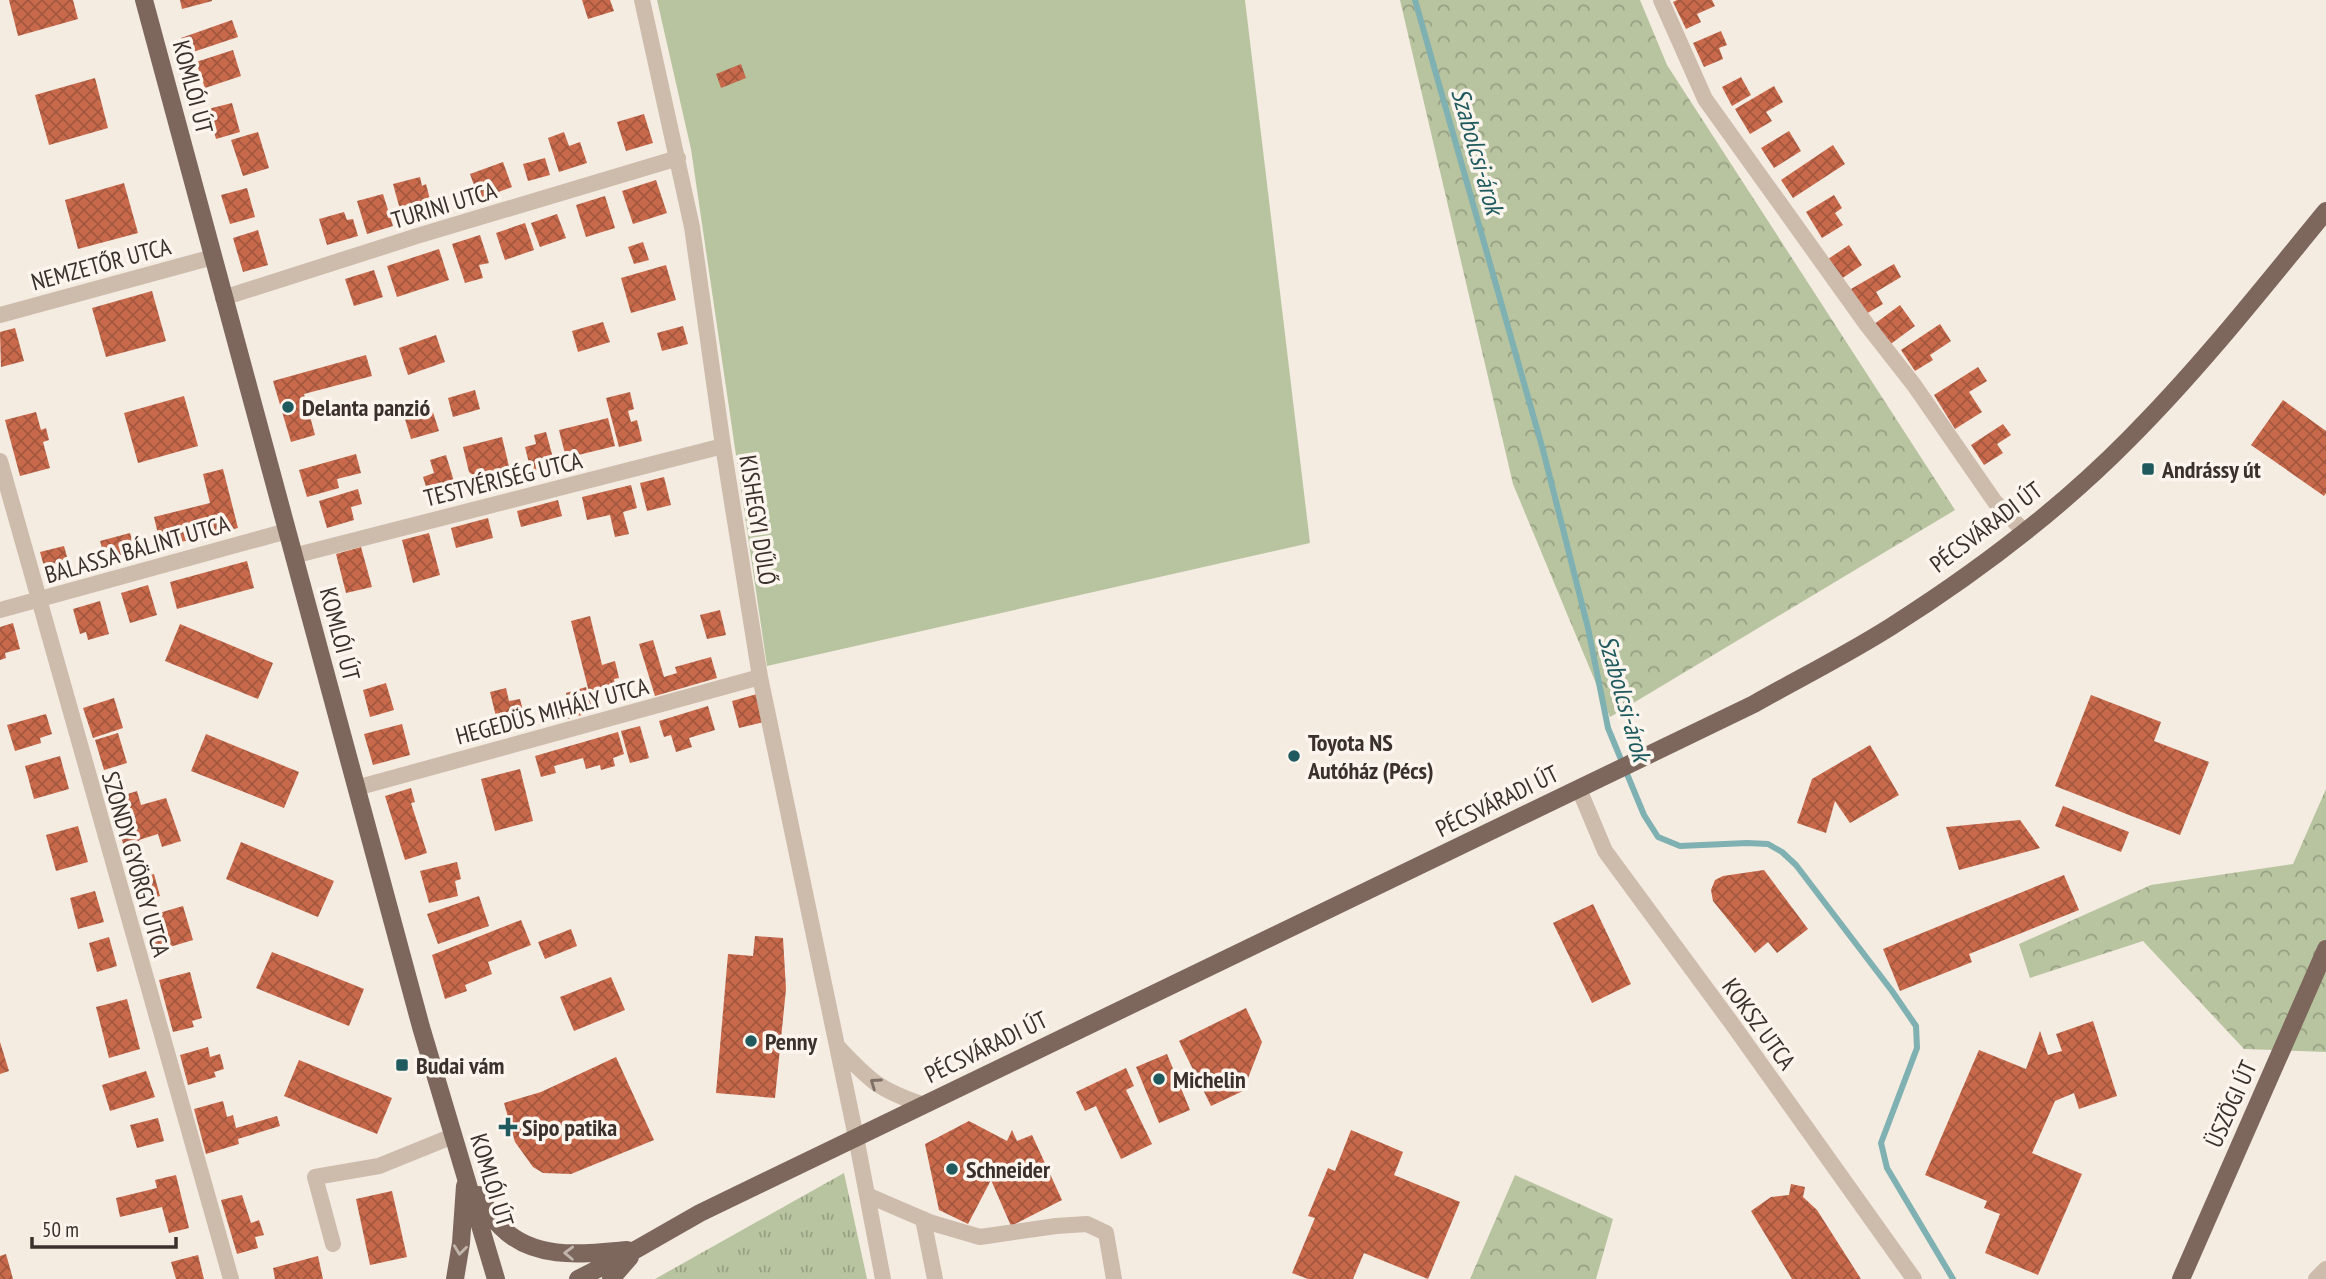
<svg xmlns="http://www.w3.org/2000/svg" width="2326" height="1279" viewBox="0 0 2326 1279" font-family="'PT Sans Narrow',sans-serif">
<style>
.grass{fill:url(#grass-tufts)}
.forest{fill:url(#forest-crowns)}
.garden{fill:#b8c4a0}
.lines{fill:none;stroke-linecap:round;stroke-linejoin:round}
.stream{stroke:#7fb0b2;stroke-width:6}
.building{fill:url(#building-cross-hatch)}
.street{stroke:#cdbbac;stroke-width:16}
.primary{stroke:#7d675c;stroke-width:18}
.oneway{stroke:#7d6f65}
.oneway2{stroke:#c2b5ac}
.poi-dot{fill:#1f5a5e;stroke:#fbf5ee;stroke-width:2.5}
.labels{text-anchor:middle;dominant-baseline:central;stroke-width:7;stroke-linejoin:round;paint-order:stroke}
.street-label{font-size:24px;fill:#3b302b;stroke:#fbf5ee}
.poi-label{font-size:24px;font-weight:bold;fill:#3b302b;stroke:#fbf5ee;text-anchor:start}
.water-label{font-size:26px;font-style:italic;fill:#1f5a5e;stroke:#fbf5ee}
</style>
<defs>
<pattern id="grass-tufts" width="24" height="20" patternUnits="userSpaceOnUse" patternTransform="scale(1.75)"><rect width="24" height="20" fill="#b8c4a0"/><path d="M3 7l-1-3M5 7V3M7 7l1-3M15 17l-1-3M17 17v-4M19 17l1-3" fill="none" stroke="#97a083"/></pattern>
<pattern id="forest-crowns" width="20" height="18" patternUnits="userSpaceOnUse" patternTransform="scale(1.75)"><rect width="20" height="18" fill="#b8c4a0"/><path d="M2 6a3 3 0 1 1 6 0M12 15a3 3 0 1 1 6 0" fill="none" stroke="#97a083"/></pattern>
<pattern id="building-cross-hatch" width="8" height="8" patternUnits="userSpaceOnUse" patternTransform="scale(1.75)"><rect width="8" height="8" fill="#c8694b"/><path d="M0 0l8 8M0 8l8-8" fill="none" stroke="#a4573f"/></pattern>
</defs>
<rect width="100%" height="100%" fill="#f4ebe1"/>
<path class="grass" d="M844,1173L867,1279H655Z"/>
<path class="forest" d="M1400,0H1640L1667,65L1955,510L1610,717L1513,484Z
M2326,789V1052L2244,1049L2143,941L2030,978L2019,944L2151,885L2293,864Z
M1515,1175L1613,1219L1596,1279H1470Z"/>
<path class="garden" d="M657,0H1245L1310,543L767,666L691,149Z"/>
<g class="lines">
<path class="stream" d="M1415,0L1543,450L1588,628L1608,728L1644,815L1658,837L1680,846L1747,843L1768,844L1782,852L1796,865L1892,991L1916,1026L1917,1048L1881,1143L1887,1168L1953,1279"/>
</g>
<path class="building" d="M9,0H73L78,19L18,36Z
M180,0H212V1L182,9Z
M582,0H610L614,11L588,19Z
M1677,0H1712L1715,6L1697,14L1701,22L1686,29L1673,2Z
M232,20L238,37L187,54L181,38Z
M1721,31L1727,45L1719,48L1723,59L1704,67L1693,43Z
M233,50L241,76L205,88L196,62Z
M741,64L746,78L721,88L716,74Z
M1741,77L1751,95L1732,106L1722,87Z
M95,78L108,128L49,145L35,95Z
M1774,86L1783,102L1766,112L1772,121L1750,134L1735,109Z
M232,103L240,132L216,139L208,109Z
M644,114L653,143L626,151L617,122Z
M1789,131L1801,151L1774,168L1761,148Z
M258,132L269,168L243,176L231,140Z
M564,132L569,146L580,142L587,163L559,172L548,138Z
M1833,145L1845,164L1793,198L1781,180Z
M545,158L550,175L528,181L523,164Z
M503,162L512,187L479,199L470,174Z
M420,177L422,186L426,184L434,215L404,224L393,184Z
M656,180L667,213L633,224L622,191Z
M124,183L138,233L78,249L65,200Z
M247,188L255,217L230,224L221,195Z
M383,194L393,226L367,234L357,201Z
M1834,195L1842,208L1835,213L1843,225L1822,238L1806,212Z
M605,196L615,228L586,237L576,205Z
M344,212L347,220L353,219L358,236L327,245L319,219Z
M557,214L566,238L540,247L531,223Z
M525,223L534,250L505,260L496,233Z
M258,230L268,265L243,272L233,238Z
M480,235L489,263L479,265L483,278L465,283L452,244Z
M643,242L649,260L634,264L628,247Z
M1849,245L1862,265L1841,279L1828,259Z
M439,249L449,280L397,297L387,266Z
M1894,264L1901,277L1876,292L1883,304L1866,314L1851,289Z
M666,265L676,300L631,313L621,278Z
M374,270L383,297L354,306L345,279Z
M152,291L166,341L106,357L92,308Z
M1900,305L1915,326L1888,346L1873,325Z
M603,322L610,342L578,352L572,331Z
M1940,324L1951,341L1930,355L1933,360L1915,371L1901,350Z
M683,326L688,344L662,351L657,333Z
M15,328L24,361L1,367L0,332Z
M436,335L445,362L408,375L399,348Z
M366,355L372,376L304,394L315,435L291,442L273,381Z
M1978,367L1987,381L1969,392L1982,412L1955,429L1934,395Z
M475,390L480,409L453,417L448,398Z
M630,392L634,409L628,411L631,422L637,420L642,441L619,447L606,398Z
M184,396L198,446L138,463L124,413Z
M2283,400L2326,431V493L2324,496L2251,445Z
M432,409L439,431L411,439L404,416Z
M36,412L41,430L46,428L49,440L43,442L50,468L20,476L5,420Z
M608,418L615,446L566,458L559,430Z
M2003,424L2011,435L1997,444L2003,453L1984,465L1971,445Z
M546,432L555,465L531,471L525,447L536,444L534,435Z
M502,437L511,475L483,483L469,472L463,447Z
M356,454L361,473L337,479L339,488L307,497L299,470Z
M446,455L456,488L429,496L423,477L434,473L430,460Z
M223,469L238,528L161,547L154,517L210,503L203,474Z
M664,477L671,505L647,511L640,483Z
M631,485L637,508L623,512L629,534L615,537L610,515L587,520L582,497Z
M358,489L362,504L351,507L354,520L327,528L319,501Z
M558,500L562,516L521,527L517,511Z
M488,518L493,538L456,548L451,528Z
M130,533L135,551L105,559L100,541Z
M429,533L440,575L413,583L402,540Z
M64,546L71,571L47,577L40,552Z
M361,547L372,587L346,593L336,554Z
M247,561L254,588L177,609L170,582Z
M148,585L157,615L130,623L121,593Z
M100,601L109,634L88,640L86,632L80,634L73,609Z
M720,610L726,635L707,639L700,615Z
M590,616L602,665L615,661L619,678L614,679L615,686L589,692L571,621Z
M13,623L20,649L5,653L6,658L0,660V627Z
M180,624L273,663L258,699L165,661Z
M653,640L664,677L677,673L675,667L711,657L717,678L655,696L639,644Z
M386,683L394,710L370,717L363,690Z
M586,687L593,712L563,720L559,705L568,703L566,693Z
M506,688L509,701L520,699L527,726L500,733L490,692Z
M757,694L764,722L739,728L732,701Z
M2091,695L2161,722L2154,741L2209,762L2180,835L2055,786Z
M114,698L123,728L93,738L83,708Z
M708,706L715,730L689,738L692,747L676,752L671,735L664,737L659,721Z
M46,714L52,734L40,738L41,743L15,751L7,725Z
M402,724L410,755L373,765L364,734Z
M640,726L649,758L630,763L621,731Z
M618,732L624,754L613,758L615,766L601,770L600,765L586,769L583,758L554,766L556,773L541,777L535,756Z
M118,733L127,763L104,770L95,740Z
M206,734L299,772L284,808L191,771Z
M1870,745L1899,795L1850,823L1835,801L1826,833L1797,823L1812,779Z
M60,756L69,789L34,799L25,766Z
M520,769L533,821L495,831L481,779Z
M411,788L415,802L411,803L427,853L405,860L385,796Z
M137,791L141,805L166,798L181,841L162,847L158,834L139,840L143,854L128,859L109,800Z
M2063,806L2129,832L2121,852L2055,826Z
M2020,820L2040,848L1959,870L1946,827Z
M78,826L88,862L56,871L46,835Z
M241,842L334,881L318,917L226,879Z
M457,862L461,879L455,881L458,896L429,903L420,871Z
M1764,870L1808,929L1777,953L1768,942L1755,953L1713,901L1711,890L1715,880L1723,876Z
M154,874L160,896L138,903L131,881Z
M2064,875L2079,910L1969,954L1972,962L1900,991L1883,949Z
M95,891L104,922L78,929L70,898Z
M479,896L489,926L438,944L427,914Z
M1593,904L1631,984L1592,1003L1553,923Z
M183,906L193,940L153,952L145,925L161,920L159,913Z
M521,920L531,945L488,962L492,974L465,985L467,991L445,999L432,955Z
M571,929L577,946L545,959L538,942Z
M755,936L783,938L786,989L775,1098L716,1093L728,954L753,956Z
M109,937L117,966L97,972L89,943Z
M272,952L364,989L349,1026L256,988Z
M190,972L202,1018L192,1021L194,1027L173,1032L159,980Z
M611,977L625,1010L574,1031L560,997Z
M127,999L140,1049L109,1058L96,1007Z
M1246,1008L1262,1042L1243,1091L1211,1106L1179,1041Z
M2093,1021L2117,1096L2079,1109L2074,1093L2055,1101L2032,1153L2082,1174L2038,1275L1985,1253L2000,1214L1984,1208L1987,1201L1925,1175L1979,1050L2026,1069L2040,1031L2048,1055L2062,1051L2056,1034Z
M0,1042L9,1071L0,1074Z
M208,1047L210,1057L220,1054L224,1069L214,1072L216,1077L188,1085L180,1055Z
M1167,1054L1190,1110L1159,1123L1136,1067Z
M616,1057L654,1140L571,1174L543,1173L533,1167L515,1142L504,1103L541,1092Z
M299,1060L392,1098L377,1134L284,1096Z
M1126,1068L1134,1086L1126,1090L1152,1144L1121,1159L1096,1106L1085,1111L1076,1092Z
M146,1071L155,1097L110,1111L102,1085Z
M223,1101L227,1117L233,1115L236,1128L277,1116L280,1126L238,1139L239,1144L206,1154L194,1109Z
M158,1118L164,1141L137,1148L130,1125Z
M969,1121L1007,1141L1012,1130L1017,1141L1032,1135L1062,1200L1011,1226L991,1180L968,1224L939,1210L925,1144Z
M1351,1130L1403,1152L1394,1175L1460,1202L1428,1279L1364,1253L1353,1279H1308L1292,1273L1315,1218L1308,1216L1328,1168L1335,1171Z
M176,1175L189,1228L169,1233L162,1207L120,1217L116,1198L157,1188L155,1180Z
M1791,1184L1805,1187L1803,1197L1817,1210L1861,1279H1792L1751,1211L1771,1197L1789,1195Z
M392,1191L407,1257L370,1265L356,1199Z
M242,1195L251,1223L259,1220L264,1235L255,1237L258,1248L237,1254L221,1200Z
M6,1254L13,1279H0V1256Z
M198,1255L204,1279H176L171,1262Z
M318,1256L323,1279H275L273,1268Z"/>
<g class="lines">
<path class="street" d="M642,0L692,227L723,446L760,677L856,1137L883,1279
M1661,0L1705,99L1867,325L1914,385L1995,502L2025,532
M223,298L417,236L678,158
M0,315L213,257
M0,461L231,1279
M293,556L723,446
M0,610L287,531
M356,788L760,677
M1579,789L1605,851L1733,1025L1914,1279
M838,1047C870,1081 879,1090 924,1105
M867,1195L932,1223L980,1237L1056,1226L1087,1224L1106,1233L1114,1279
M923,1219L935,1279
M333,1244L315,1177L379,1166L453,1136
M2316,1279L2326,1269"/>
<path class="primary" d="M144,0L421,1027L496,1279
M479,1195C486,1206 491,1218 501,1227C534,1261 584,1254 627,1250
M455,1279L461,1243L465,1186
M578,1279L637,1249L700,1213L1754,704C1800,678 1848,654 1892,626C1977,572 2059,510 2129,439C2200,368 2262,289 2326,211
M611,1279L630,1257
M2181,1279L2326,949"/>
</g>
<defs><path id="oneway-chevron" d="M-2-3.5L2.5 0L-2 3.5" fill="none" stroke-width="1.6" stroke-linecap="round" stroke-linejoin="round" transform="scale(1.75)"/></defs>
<use class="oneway" href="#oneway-chevron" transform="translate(875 1083) rotate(-145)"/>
<g class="oneway2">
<use href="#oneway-chevron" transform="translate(460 1250) rotate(97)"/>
<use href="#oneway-chevron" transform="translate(569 1253) rotate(-178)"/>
</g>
<g class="poi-dot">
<circle cx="288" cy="407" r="7"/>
<rect x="2141" y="462" width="14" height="14" rx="3.5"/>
<circle cx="1294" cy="756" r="7"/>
<circle cx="751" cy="1041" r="7"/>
<rect x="395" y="1058" width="14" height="14" rx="3.5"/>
<circle cx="1159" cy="1079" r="7"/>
<path d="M504.5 1116.5h7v7h7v7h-7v7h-7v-7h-7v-7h7z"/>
<circle cx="952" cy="1169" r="7"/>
</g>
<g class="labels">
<g class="street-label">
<text transform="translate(193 87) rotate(75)">KOMLÓI ÚT</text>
<text transform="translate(444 205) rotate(-17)">TURINI UTCA</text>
<text transform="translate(101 264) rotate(-15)">NEMZETŐR UTCA</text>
<text transform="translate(503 479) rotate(-14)">TESTVÉRISÉG UTCA</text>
<text transform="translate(758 520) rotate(81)">KISHEGYI DŰLŐ</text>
<text transform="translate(1986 527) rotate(-37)">PÉCSVÁRADI ÚT</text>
<text transform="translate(137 549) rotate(-16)">BALASSA BÁLINT UTCA</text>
<text transform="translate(340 634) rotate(75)">KOMLÓI ÚT</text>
<text transform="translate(552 711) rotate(-15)">HEGEDÜS MIHÁLY UTCA</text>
<text transform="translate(1497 801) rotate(-26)">PÉCSVÁRADI ÚT</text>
<text transform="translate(136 864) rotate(74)">SZONDY GYÖRGY UTCA</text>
<text transform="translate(1759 1024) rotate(54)">KOKSZ UTCA</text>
<text transform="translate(986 1047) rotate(-26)">PÉCSVÁRADI ÚT</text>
<text transform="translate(2231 1104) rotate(-66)">ÜSZÖGI ÚT</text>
<text transform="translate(492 1180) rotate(73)">KOMLÓI ÚT</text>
</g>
<g class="poi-label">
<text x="302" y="407">Delanta panzió</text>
<text x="2162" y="469">Andrássy út</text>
<text x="1308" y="742">Toyota NS<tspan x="1308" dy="28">Autóház (Pécs)</tspan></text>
<text x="765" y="1041">Penny</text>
<text x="416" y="1065">Budai vám</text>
<text x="1173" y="1079">Michelin</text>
<text x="522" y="1127">Sipo patika</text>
<text x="966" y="1169">Schneider</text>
</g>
<g class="water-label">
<text transform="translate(1478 151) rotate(74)">Szabolcsi-árok</text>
<text transform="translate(1625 698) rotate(74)">Szabolcsi-árok</text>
</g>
</g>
<path d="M32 1237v10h144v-10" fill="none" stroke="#3b302b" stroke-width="3.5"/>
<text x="42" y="1237" font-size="21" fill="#3b302b" stroke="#fbf5ee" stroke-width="5" paint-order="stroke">50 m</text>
</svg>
